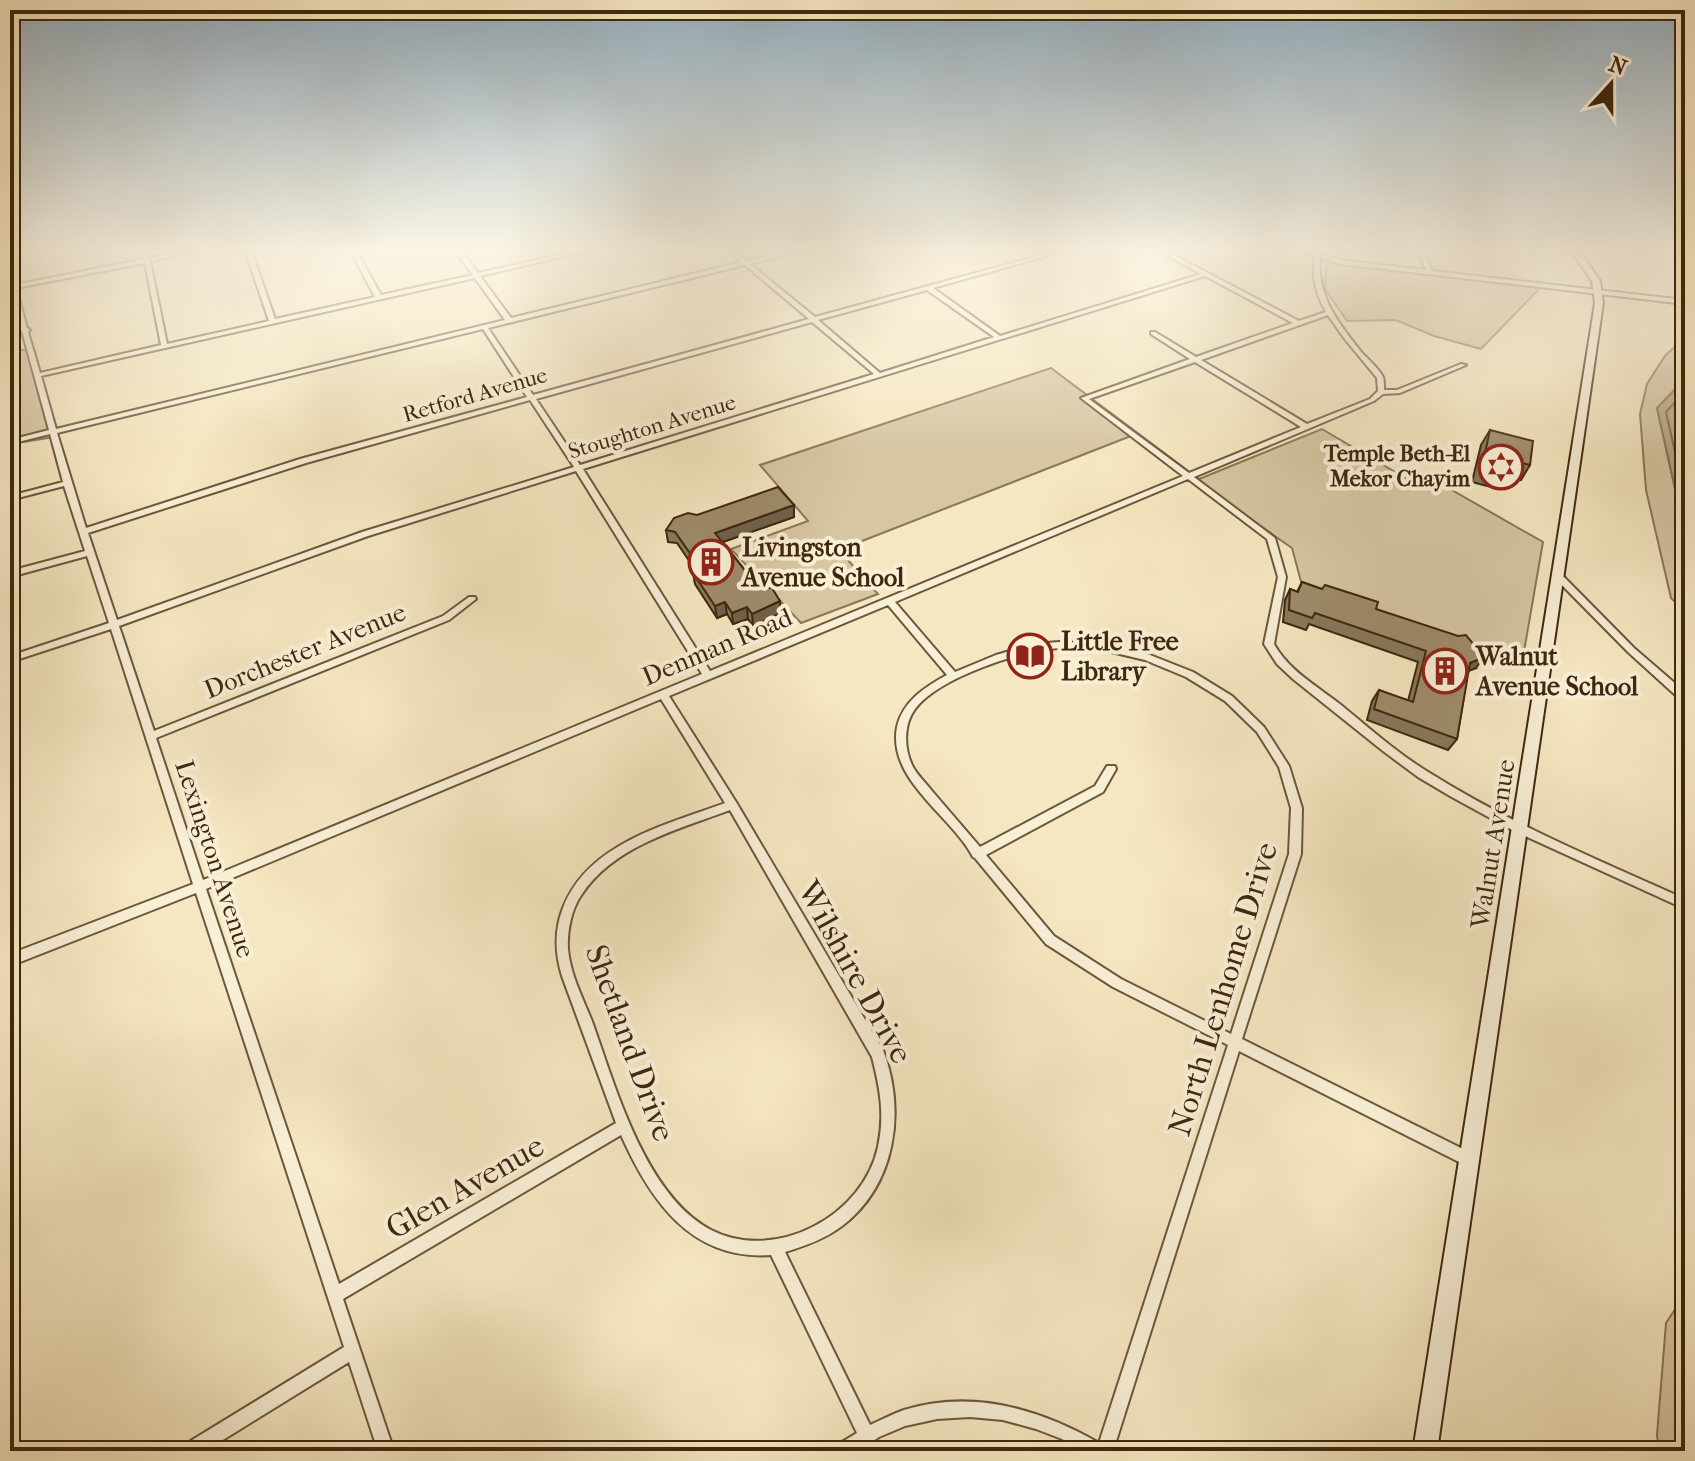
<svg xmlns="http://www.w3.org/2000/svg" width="1695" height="1461" viewBox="0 0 1695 1461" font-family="'IM FELL French Canon',serif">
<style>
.green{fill:#d6c6a2;stroke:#8a7658;stroke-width:2}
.water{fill:#b7a684;stroke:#877354;stroke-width:2}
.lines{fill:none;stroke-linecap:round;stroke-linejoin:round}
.shore{stroke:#7b6648;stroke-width:2}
.street-casing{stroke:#6c573a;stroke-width:4}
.secondary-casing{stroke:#3f270d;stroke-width:4}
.street{fill:#f8efd7;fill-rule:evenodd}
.secondary{fill:#f8efd7;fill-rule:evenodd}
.wall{fill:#88785c;stroke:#3f270d;stroke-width:2}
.shaded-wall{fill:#6f614b;stroke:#3f270d;stroke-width:2}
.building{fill:#9e8b6b;stroke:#3f270d;stroke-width:2}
.labels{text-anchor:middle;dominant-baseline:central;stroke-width:8;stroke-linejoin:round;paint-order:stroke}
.far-street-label{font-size:22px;fill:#3f270d;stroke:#f8efd7}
.far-poi-label{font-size:22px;font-weight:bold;fill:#3f270d;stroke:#f8efd7;text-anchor:end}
.poi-label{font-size:26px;font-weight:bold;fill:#3f270d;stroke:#f8efd7;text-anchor:start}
.street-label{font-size:26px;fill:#3f270d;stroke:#f8efd7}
.near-street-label{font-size:32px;fill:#3f270d;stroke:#f8efd7}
</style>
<rect width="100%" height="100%" fill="#f5e7c1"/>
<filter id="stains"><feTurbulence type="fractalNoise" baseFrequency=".0025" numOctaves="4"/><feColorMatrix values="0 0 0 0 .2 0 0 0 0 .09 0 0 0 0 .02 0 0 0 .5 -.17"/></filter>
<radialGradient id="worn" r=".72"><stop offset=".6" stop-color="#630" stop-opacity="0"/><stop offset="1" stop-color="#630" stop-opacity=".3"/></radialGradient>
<path class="green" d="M1330,263L1353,266L1541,287L1481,349L1434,336L1396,320L1347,321L1325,289L1326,265Z
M1685,337V379L1657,408L1685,533V612L1671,598L1646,490L1640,414L1647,384L1665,356Z
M10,349L35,351L55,437L10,444Z
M1051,368L1199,479L1322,429L1407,479L1422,473L1543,542L1522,663L1303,589L1292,548L1131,436L839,550L878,594L801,623L731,549L808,521L760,465Z
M1685,1294V1451H1659L1657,1435L1666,1323Z"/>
<path class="water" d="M1685,379V408L1681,411L1685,426V533L1657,408Z"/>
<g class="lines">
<path class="shore" d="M1685,391L1666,412L1685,497"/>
<g class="street-casing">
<path id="street" d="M142,250H148L149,258L191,250H202L150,261L167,344L269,321L245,250H251L275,319L375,297L350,250H356L381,295L473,275L455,250H461L478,273L582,250H592L480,276L511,318L742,262L728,250H734L747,261L793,250H802L750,264L815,317L1059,250H1068L933,288L1000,336L1201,274L1168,256L1167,255L1170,253L1299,321L1326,312C1316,294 1311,276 1315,256L1299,250H1307L1341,260L1426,270L1418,250H1424L1432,271L1685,300V304L1340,264L1320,257C1316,296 1339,324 1362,353C1369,360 1379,369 1383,377C1384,379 1384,388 1384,390H1397L1461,364L1466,365L1400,393L1383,394L1374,401L1194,477L1275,538L1286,577L1274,644C1289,671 1317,686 1341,705C1369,728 1397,753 1428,772C1509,823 1598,860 1685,899V909L1514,831L1450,796L1418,777L1383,751L1293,679L1277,664L1264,644L1278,577L1267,539L1188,479L895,602L955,672L996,655L1034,644L1059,642L1103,644L1150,655L1193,672L1232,696L1264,727L1289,766L1302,808L1301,854L1242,1039L1475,1155L1477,1160L1475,1165L1470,1167L1465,1165L1239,1051L1113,1451H1082L1062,1439L1036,1429L1003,1420L970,1417L937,1419L905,1426L879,1437L858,1451H835L837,1445L857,1433L771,1255C691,1261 650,1200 621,1135L343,1299L394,1451H378L349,1362L205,1451H182L184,1445L344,1347L196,893L10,966V954L193,884L111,629L10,662V656L109,623L87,556L10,577V571L85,551L64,486L10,500V496L63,482L50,434L10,444V440L49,430L22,331L10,330V326L21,327L10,289V276L13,278L15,285L144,259ZM145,263L161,345L40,373L28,332L30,330L27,328L16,288ZM745,265L809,319L533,395L488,328ZM1205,276L1293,323L1196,357L1155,332H1151V334L1190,359L1081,398L1183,476L710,671L583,469ZM475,278L505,320L56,429L41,376ZM927,290L994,337L880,373L818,320ZM1328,315L1344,338L1377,378L1378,391L1370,399L1307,424L1201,360ZM812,322L874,374L580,465L536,399ZM483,329L527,397L300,459L86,528L57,433ZM1195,362L1301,427L1189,473L1089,399ZM530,400L574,467L362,532L117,620L88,533L306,463ZM576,471L702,674L203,880L156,738L449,620L476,599L475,597H469L443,616L154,731L119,626L368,536ZM888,605L947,675C925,687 903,701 897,727C887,780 952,816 973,857L975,858L1046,944L1113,987L1228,1045L1099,1443C1040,1409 972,1389 904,1410C893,1414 881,1420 870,1425L785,1252C805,1246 825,1239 842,1226C896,1185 906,1111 883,1050L736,802L669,696ZM1059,648L1103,650L1145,660L1186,677L1225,701L1257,732L1279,767L1291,808L1289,854L1231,1034L1121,979L1054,936L986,855L1103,792L1116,769L1115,766H1107L1095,786L980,847C964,828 948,810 932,791C926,783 918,776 913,767C904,750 903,725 915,709C939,677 1020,651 1059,648ZM661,699L725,803C666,825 588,843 563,908C554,931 555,953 562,976L616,1123L339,1284L206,889ZM730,810L872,1057C880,1088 885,1115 878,1147C863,1216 776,1263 711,1230C646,1196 616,1089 593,1024C584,1000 570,975 568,949C567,932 571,911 580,897C612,846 677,830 730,810Z
M1557,572L1560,573L1634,648L1685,692V702L1682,701L1628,652L1554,577L1553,575L1554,573Z"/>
</g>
<g class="secondary-casing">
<path id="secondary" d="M1571,250H1579L1600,281L1603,303L1437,1451H1413L1595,303L1592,281Z"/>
</g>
<use href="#street" class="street"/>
<use href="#secondary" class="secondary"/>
</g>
<path class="wall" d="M1490,430L1530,465L1521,480L1507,477L1499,489L1472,482L1481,445Z
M794,505V517L723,542L759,588L781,613L753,626L748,619L733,624L727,614L717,618L695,584L693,573L696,571L677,543L668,542L666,530L697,515Z
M1302,582L1376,609L1476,668L1468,671L1457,739L1448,750L1367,720L1372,701L1379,690L1408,701L1418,662L1309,624L1306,630L1283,622L1285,600L1290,589L1297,592Z"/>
<path class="shaded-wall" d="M794,505V517L717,544L715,533Z
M780,601L781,613L753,626L752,614Z
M725,602L727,614L717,618L715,606Z
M747,607L748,619L733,624L732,613Z
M1484,657L1476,668L1461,674L1470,663Z"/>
<path class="building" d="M1490,430L1533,441L1530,465L1511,460L1508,474L1482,467Z
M778,487L794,505L715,533L759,588H772L780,601L752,614L747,607L732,613L725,602L715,606L693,573L701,569L675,532L666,530L674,518L688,513L697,515Z
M1302,582L1322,589L1325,585L1378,602L1376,609L1458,636L1466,635L1484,657L1470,663L1457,739L1374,709L1379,690L1413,702L1426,651L1315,613L1312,618L1289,610L1290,589L1298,592Z"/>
<linearGradient id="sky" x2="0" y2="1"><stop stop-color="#94aec0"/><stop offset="0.55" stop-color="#faf4e3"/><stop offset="1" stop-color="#faf4e3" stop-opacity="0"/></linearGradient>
<rect width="1695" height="454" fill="url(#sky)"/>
<defs>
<g id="synagogue-ring" transform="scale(2.3)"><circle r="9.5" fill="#f8efd7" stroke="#8f2418" stroke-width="1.5"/><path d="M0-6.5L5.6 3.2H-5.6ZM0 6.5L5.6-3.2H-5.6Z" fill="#8f2418"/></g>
<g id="building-ring" transform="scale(2.3)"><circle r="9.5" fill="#f8efd7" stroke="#8f2418" stroke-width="1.5"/><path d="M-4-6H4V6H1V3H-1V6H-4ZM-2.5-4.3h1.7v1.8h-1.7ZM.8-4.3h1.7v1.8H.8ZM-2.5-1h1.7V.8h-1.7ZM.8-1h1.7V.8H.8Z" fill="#8f2418"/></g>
<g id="library-ring" transform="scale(2.3)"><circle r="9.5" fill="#f8efd7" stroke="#8f2418" stroke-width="1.5"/><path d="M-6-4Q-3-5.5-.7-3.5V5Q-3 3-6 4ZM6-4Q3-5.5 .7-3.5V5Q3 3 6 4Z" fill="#8f2418"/></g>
</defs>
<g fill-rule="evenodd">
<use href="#synagogue-ring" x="1501" y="467"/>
<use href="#building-ring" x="711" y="562"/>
<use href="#library-ring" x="1030" y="656"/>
<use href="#building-ring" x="1445" y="671"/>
</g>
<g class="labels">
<g class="far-street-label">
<text transform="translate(475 395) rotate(-16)">Retford Avenue</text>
<text transform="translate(652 427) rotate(-17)">Stoughton Avenue</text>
</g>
<g class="far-poi-label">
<text x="1470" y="454">Temple Beth-El<tspan x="1470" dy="25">Mekor Chayim</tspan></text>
</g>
<g class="poi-label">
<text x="742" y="547">Livingston<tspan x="742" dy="30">Avenue School</tspan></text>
<text x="1061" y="641">Little Free<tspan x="1061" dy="30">Library</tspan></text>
<text x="1476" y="656">Walnut<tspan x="1476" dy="30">Avenue School</tspan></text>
</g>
<g class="street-label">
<text transform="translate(717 647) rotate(-23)">Denman Road</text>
<text transform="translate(305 651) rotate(-22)">Dorchester Avenue</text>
<text transform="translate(1493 844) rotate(-81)">Walnut Avenue</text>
<text transform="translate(215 859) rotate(72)">Lexington Avenue</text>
</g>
<g class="near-street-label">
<text transform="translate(855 972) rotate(61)">Wilshire Drive</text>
<text transform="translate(1223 989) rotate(-73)">North Lenhome Drive</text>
<text transform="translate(630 1043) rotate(70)">Shetland Drive</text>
<text transform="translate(465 1187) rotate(-30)">Glen Avenue</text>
</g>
</g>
<rect width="1695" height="1461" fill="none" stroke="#f5e7c1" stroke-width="40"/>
<rect x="12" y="12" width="1671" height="1437" fill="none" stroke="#3f270d" stroke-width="4"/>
<rect x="20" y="20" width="1655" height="1421" fill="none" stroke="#3f270d" stroke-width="2"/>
<g transform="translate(1611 84) rotate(21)" stroke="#f8efd7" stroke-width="6" paint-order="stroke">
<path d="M0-6L14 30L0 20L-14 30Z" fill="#3f270d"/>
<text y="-12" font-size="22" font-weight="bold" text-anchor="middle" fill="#3f270d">N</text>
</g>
<rect width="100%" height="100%" filter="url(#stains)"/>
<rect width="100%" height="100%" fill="url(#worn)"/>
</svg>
